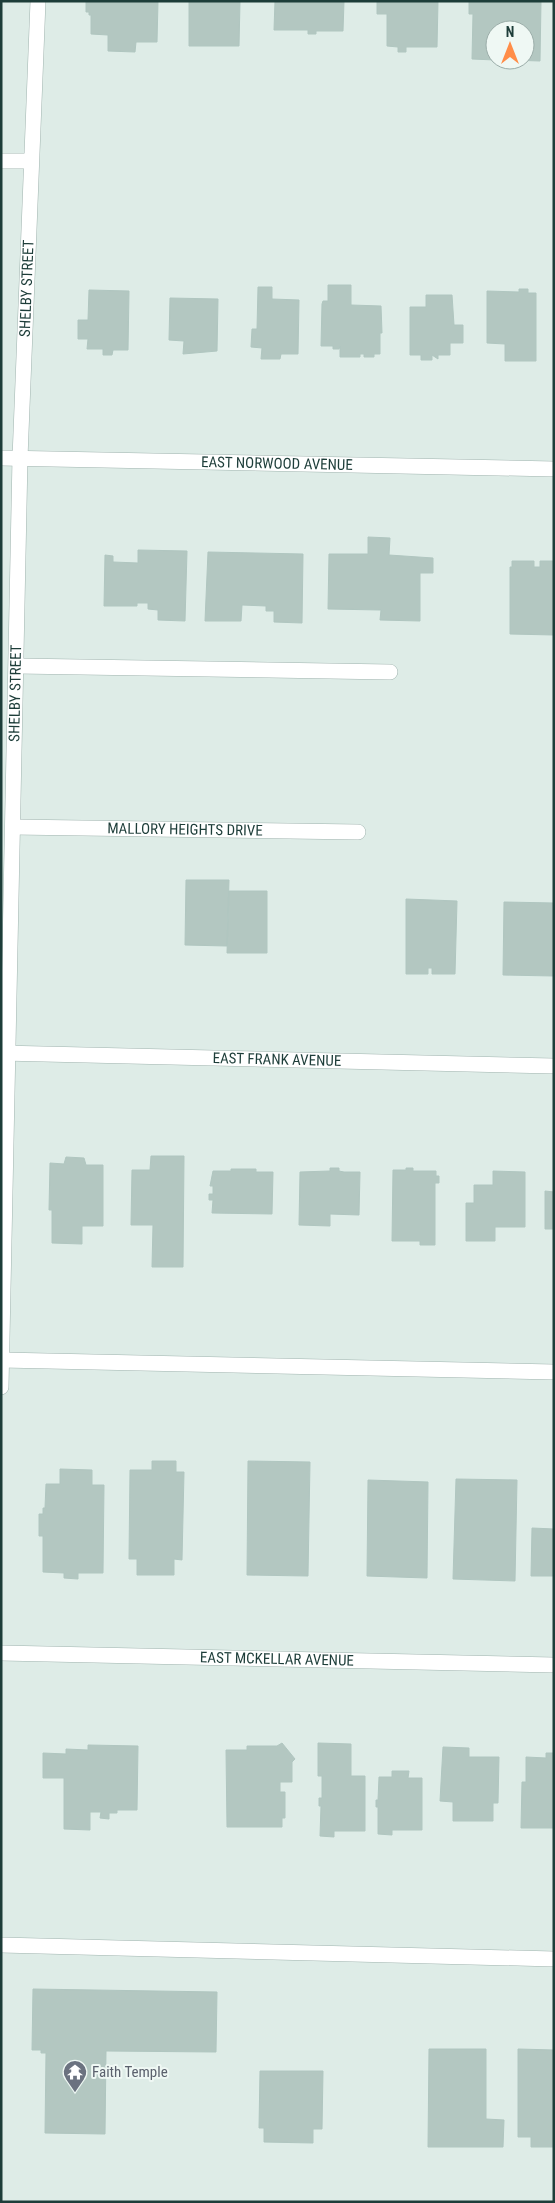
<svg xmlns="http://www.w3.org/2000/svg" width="555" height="2203" viewBox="0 0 555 2203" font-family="'Roboto Condensed',sans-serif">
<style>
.building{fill:#b3c7c1;stroke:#b0c6c0}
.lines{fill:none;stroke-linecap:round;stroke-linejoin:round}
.minor-casing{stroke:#a0b4af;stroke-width:16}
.minor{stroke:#fff;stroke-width:15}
.labels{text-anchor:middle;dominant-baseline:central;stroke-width:4;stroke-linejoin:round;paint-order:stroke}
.street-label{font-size:15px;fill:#1d3d39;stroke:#eff8f4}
.worship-label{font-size:15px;fill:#5b616d;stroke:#eff8f4;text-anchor:start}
</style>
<rect width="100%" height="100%" fill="#deece7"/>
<path class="building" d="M86,1H158L157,42H136L135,52L108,51V35L91,34V15H89V12H86Z
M189,1H240L239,46H189Z
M275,1H344L343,31H316V34H308V30H274Z
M377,1H438L437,47H406V52H398V47L387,46V14H377Z
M469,1H541L540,61L510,60H525V30H495V60L472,59L473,14H469Z
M328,285H351V305L381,306L382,333H380V354H374V357H364V354H360V357H340V346L339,349H333V346H321L322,304L323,301H328Z
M258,287H272V299L299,300L298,354H281L280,359H261L262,348L251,347L252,329H257Z
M519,289H528V293H536V361H505V344L487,343V291L519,292Z
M89,290L129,291L128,350H113L112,355H103V349H87L88,339H78V320H88Z
M426,295H452L454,325H463V343H450V355H438V359L432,355V360H421V355H410V307H426Z
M170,298L218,299L217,351L183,354L184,341L169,340Z
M368,537L390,538L389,555L433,558V573H420V621L380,620L381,610L328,609L329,554H368Z
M138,550L187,551L185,621L158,620V610L148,609V603H137V606H104L105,555L113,556V562L138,563Z
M208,552L303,554L302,623L274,622V611H266V606L242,605L241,621H205Z
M512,561H534V567H540V561H554V635L510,634V567H512Z
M186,880H229L227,946L185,945Z
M229,891H267V953H227Z
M406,899L457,901L455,974H432V968H428V974H406Z
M504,902L554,903V976L503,975Z
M151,1156H184L183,1267H152L153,1225H131L132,1170H150Z
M66,1157L84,1158L86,1165H103V1226H82V1244L52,1243V1210H49L50,1163L64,1164Z
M330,1168H339V1171L344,1172H360L359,1215L330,1214V1226L299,1225L300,1172L330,1171Z
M406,1168H413V1171H436V1176H439V1183H435V1245H420V1241H392L393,1170H406Z
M231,1169H256V1172H273L272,1214L212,1213L213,1200H209V1194H213V1186H210L213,1171H231Z
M493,1171L525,1172V1227H495V1241H466V1203H474V1185H493Z
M545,1191L554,1192V1229H545Z
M152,1461H176V1472H184L182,1560L174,1559V1575H137V1559H129L130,1470H152Z
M248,1461L310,1462L308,1576L247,1575Z
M60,1469L92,1470V1485H104L103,1573H78V1579L64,1578V1573L43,1572V1536H39V1514H43V1508H45L46,1484H60Z
M456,1479L517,1480L515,1581L453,1579Z
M368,1480L428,1482L427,1578L367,1576Z
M532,1528L554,1529V1576H531Z
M282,1743L295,1759L292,1762V1782H280V1792H285V1818H282V1827H227L226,1750H247V1746H277Z
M318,1743L351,1744V1776H365V1831H334V1837L320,1836L321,1806H319V1798H322V1776H318Z
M88,1745L138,1746L137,1810H117V1813H109V1819L100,1818L101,1812H90V1830L64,1829V1778H43V1753L66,1754V1749L88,1750Z
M443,1747L469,1748V1757H499L498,1803H493V1821H453V1802L440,1801Z
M546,1753H554V1828H521L522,1782H526V1757L546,1758Z
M392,1771H409L408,1778H422V1830H392V1835L378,1834V1807H376V1800H378L379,1777H392Z
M33,1989L217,1992L216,2052L106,2051L105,2134L45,2133L46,2053H41V2050H32Z
M429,2049H486V2119L504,2120L503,2147H428Z
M518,2049L554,2050V2147H531V2137H518Z
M260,2071H323L322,2129H313V2143L264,2142V2128H259Z"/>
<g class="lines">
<g class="minor-casing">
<g id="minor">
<path d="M1,161H31"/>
<path id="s1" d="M1,458L554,469"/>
<path d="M17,666L390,672"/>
<path id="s2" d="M13,827L358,832"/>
<path id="s3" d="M1,1053L554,1066"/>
<path d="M2,1360L554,1372"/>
<path id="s4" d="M1,1387L20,458L38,1"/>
<path id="s5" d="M1,1653L554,1665"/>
<path d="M1,1945L554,1959"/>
</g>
</g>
<use href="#minor" class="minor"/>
</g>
<defs>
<g id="temple-pin" transform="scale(1.25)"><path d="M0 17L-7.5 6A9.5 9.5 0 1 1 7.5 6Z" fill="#6b7280" stroke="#eff8f4"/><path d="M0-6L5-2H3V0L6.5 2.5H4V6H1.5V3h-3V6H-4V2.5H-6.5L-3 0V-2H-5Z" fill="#fff"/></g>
</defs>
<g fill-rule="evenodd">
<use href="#temple-pin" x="75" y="2072"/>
</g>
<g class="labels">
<g class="street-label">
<text stroke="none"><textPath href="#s4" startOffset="1099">SHELBY STREET</textPath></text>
<text stroke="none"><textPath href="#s1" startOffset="276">EAST NORWOOD AVENUE</textPath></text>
<text stroke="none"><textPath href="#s4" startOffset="694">SHELBY STREET</textPath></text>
<text stroke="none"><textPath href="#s2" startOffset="172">MALLORY HEIGHTS DRIVE</textPath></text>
<text stroke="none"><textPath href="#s3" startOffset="276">EAST FRANK AVENUE</textPath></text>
<text stroke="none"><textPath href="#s5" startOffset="276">EAST MCKELLAR AVENUE</textPath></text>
</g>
<g class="worship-label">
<text x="92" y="2072">Faith Temple</text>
</g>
</g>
<rect width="555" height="2203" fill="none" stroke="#1d3d39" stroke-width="5"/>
<g transform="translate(510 45)"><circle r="24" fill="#eff8f4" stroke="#9bada9"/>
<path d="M0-4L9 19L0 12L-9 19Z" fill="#ff8d48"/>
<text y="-8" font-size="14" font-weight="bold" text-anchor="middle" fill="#1d3d39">N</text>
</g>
</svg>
